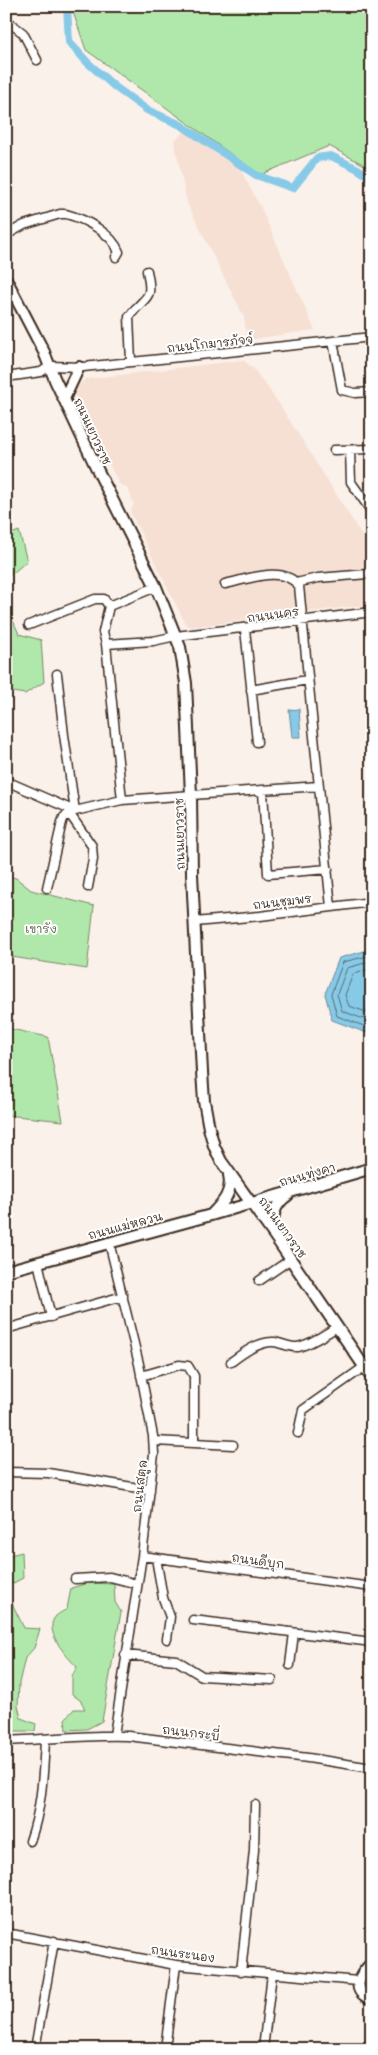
<svg xmlns="http://www.w3.org/2000/svg" width="378" height="2055" viewBox="0 0 378 2055" font-family="Mali,'Playpen Sans Thai',sans-serif">
<style>
.built{fill:#f6e0d4}
.green{fill:#b0e8ab;stroke:#768964}
.water{fill:#87cae8;stroke:#698a97}
.lines{fill:none;stroke-linecap:round;stroke-linejoin:round}
.shore{stroke:#596a6f;stroke-width:1}
.canal{stroke:#87cae8;stroke-width:8}
.minor-casing{stroke:#3b2a1e;stroke-width:11}
.major-casing{stroke:#3b2a1e;stroke-width:14}
.minor{stroke:#fff;stroke-width:8}
.major{stroke:#fff;stroke-width:10}
.labels{text-anchor:middle;dominant-baseline:central;stroke-width:4;stroke-linejoin:round;paint-order:stroke}
.street-label{font-size:12px;fill:#3b2a1e;stroke:#fff}
.park-label{font-size:12px;fill:#585a41;stroke:#fff}
</style>
<rect width="100%" height="100%" fill="#fbf1eb"/>
<filter id="ink" filterUnits="userSpaceOnUse"><feTurbulence type="fractalNoise" baseFrequency=".02" numOctaves="2"/><feDisplacementMap in="SourceGraphic" scale="10" xChannelSelector="R" yChannelSelector="G"/><feConvolveMatrix kernelMatrix="1 2 1 2 8 2 1 2 1" color-interpolation-filters="sRGB"/></filter>
<g filter="url(#ink)">
<path class="built" d="M186,130L238,165L261,208L315,330L247,340L244,317L187,203L174,141Z
M243,360L255,370L280,405L372,551V604L192,627L186,625L130,512L134,504L128,489L119,484L73,391L85,379Z"/>
<path class="green" d="M71,6H372V169L329,146L260,175L86,50Z
M19,531L27,561L6,579V536Z
M6,605L19,634L41,640L44,682L25,694L6,691Z
M6,876L16,878L31,890L94,906L87,969L6,956Z
M6,988L11,1029L48,1037L63,1121L6,1115Z
M22,1552L23,1578L6,1587V1556Z
M88,1583L114,1584L115,1602L121,1612L102,1721L87,1729L66,1730L65,1719L74,1709H85L81,1701L72,1694V1676L77,1667C67,1657 42,1630 56,1616C59,1613 64,1611 67,1609L71,1588Z
M6,1591L24,1628L40,1629L34,1648L25,1658L19,1683L18,1706L21,1718L36,1724L35,1731H6Z"/>
<path class="water" d="M299,709L301,737H292L289,710Z
M368,950L372,951V1035L332,1020L325,994L339,958Z"/>
<g class="lines">
<path class="shore" d="M372,955L343,962L331,994L337,1016L372,1029
M372,961L347,968L337,994L342,1011L372,1022
M372,969L353,974L345,995L349,1006L372,1014"/>
<path class="canal" d="M67,6L69,42L87,62L115,87L147,110L181,125L256,175L293,188L317,158L331,156L358,169L372,179"/>
<g class="minor-casing">
<path id="minor" d="M6,20L23,33L37,60
M6,235L24,225L60,214H66C85,219 112,233 119,252L116,257
M333,341L342,390L355,393L372,392
M131,362L129,317C145,294 154,303 147,271
M6,377L41,372L50,366L83,367L372,337
M334,450L372,449
M350,450L351,482L372,512
M296,583L318,578L368,574
M225,584C246,580 283,564 299,586L331,907
M109,606L103,632L106,644L122,800
M29,625L95,599H104L109,606L156,587
M245,629L257,742
M106,644L153,641L176,636L372,612
M57,674L64,735L75,811
M251,690L307,680
M6,781L75,811
M263,791L268,874L328,869
M69,813L92,846L93,859L88,887
M47,888L62,822L64,817L75,811L122,800L319,786
M195,922L260,916L372,902
M109,1242L139,1364L153,1436L154,1454L142,1556L114,1735
M38,1262L51,1317
M259,1281L291,1259
M6,1329L123,1296
M231,1362C243,1353 259,1341 274,1342C282,1343 290,1348 298,1347C312,1344 325,1334 337,1327
M141,1376L179,1365L188,1366L194,1376V1443
M298,1433L303,1410L364,1367
M154,1441L233,1445
M6,1472L48,1473L150,1490
M142,1556L372,1587
M156,1558L163,1598L170,1617L167,1639
M75,1579L110,1577L137,1584
M193,1620L372,1642
M125,1655L176,1660L202,1676L272,1680
M290,1665L294,1633
M6,1741C47,1740 88,1734 128,1736L308,1758L372,1768
M30,1841C42,1808 43,1775 45,1741
M6,1933L176,1965L358,1981
M241,1972L254,1850L255,1805
M35,2049L54,1941
M165,2049L176,1965
M263,2049L272,1974"/>
</g>
<g class="major-casing">
<path id="major" d="M6,279L44,352L55,380L98,471L156,587L180,647L186,683L191,795L192,874L202,1072L204,1101L209,1128L214,1146L221,1161L274,1235L372,1378
M64,399L79,367
M212,1214C223,1203 233,1192 229,1175
M274,1234C271,1217 274,1204 288,1195
M6,1271L211,1215L372,1168
M372,1963C360,1974 349,1991 372,1999
M371,2049L372,2043"/>
</g>
<use href="#minor" class="minor"/>
<use href="#major" class="major"/>
</g>
</g>
<g class="labels">
<g class="street-label">
<text transform="translate(210 343) rotate(-6)">ถนนโกมารภัจจ์</text>
<text transform="translate(93 431) rotate(65)">ถนนเยาวราช</text>
<text transform="translate(273 614) rotate(-8)">ถนนนคร</text>
<text transform="translate(179 834) rotate(-91)">ถนนเยาวราช</text>
<text transform="translate(282 901) rotate(-7)">ถนนชุมพร</text>
<text transform="translate(307 1174) rotate(-16)">ถนนทุ่งคา</text>
<text transform="translate(125 1225) rotate(-15)">ถนนแม่หลวน</text>
<text transform="translate(283 1227) rotate(54)">ถนนเยาวราช</text>
<text transform="translate(139 1486) rotate(-83)">ถนนสตูล</text>
<text transform="translate(258 1560) rotate(8)">ถนนดีบุก</text>
<text transform="translate(191 1732) rotate(7)">ถนนกระบี่</text>
<text transform="translate(183 1953) rotate(8)">ถนนระนอง</text>
</g>
<g class="park-label">
<text x="41" y="928">เขารัง</text>
</g>
</g>
<rect width="378" height="2055" fill="none" stroke="#fff" stroke-width="25"/>
<rect x="12" y="12" width="353" height="2030" fill="none" stroke="#3b2a1e" stroke-width="2" filter="url(#ink)"/>
</svg>
